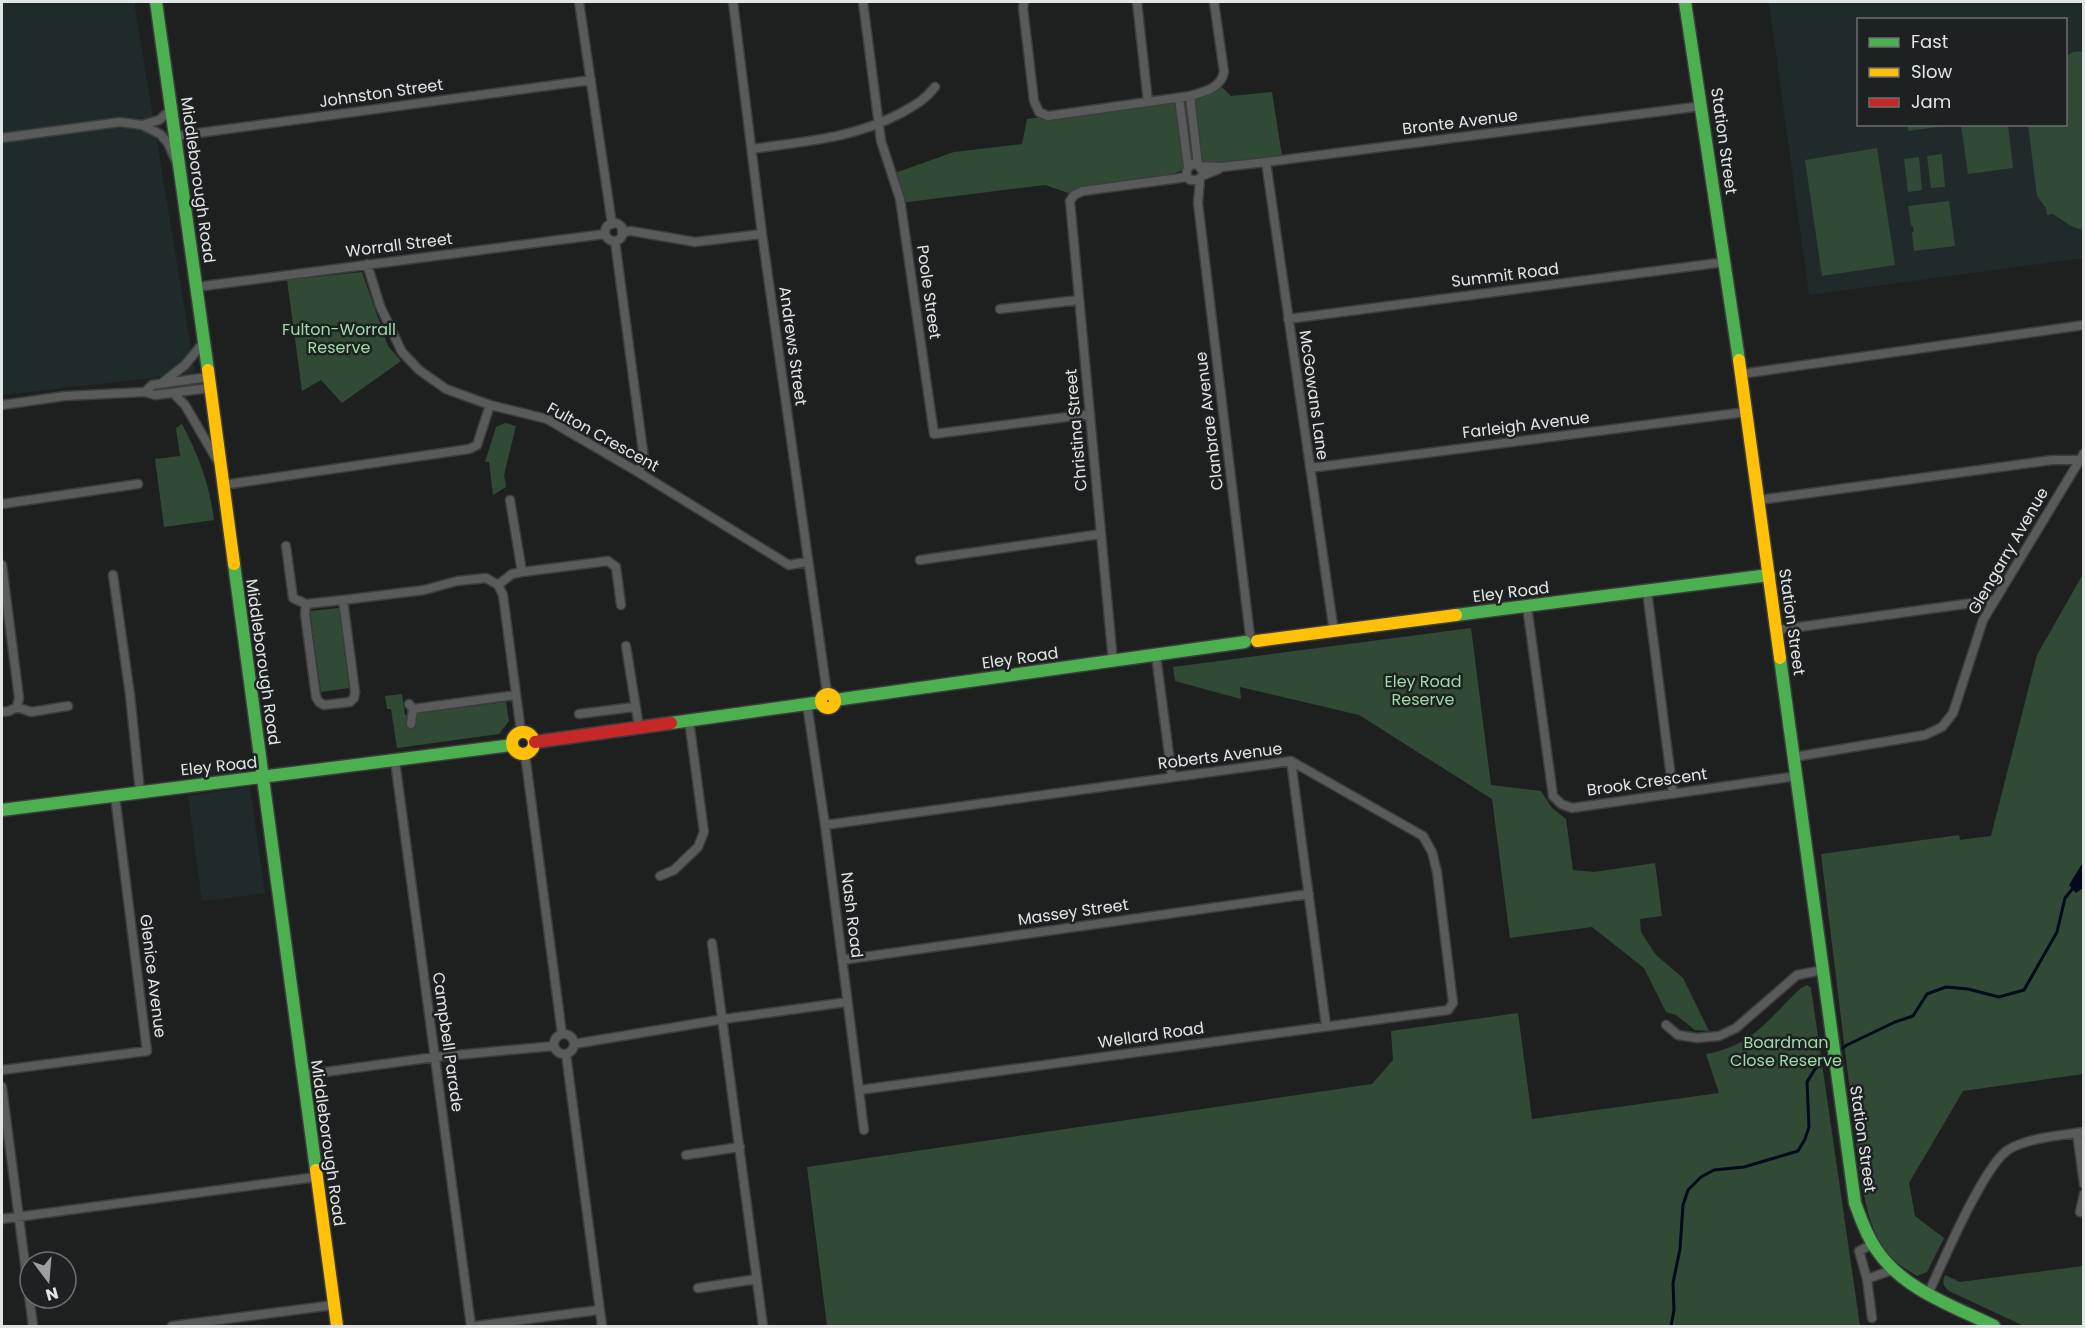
<svg xmlns="http://www.w3.org/2000/svg" width="2085" height="1328" viewBox="0 0 2085 1328" font-family="Poppins,sans-serif">
<style>
.built{fill:#202a2a;fill-rule:evenodd}
.green{fill:#314a36}
.water{fill:#030a1d}
.lines{fill:none;stroke-linecap:round;stroke-linejoin:round}
.stream{stroke:#030a1d;stroke-width:3}
.street-casing{stroke:#3c3d3d;stroke-width:11}
.fast-casing{stroke:#3c3d3d;stroke-width:15}
.slow-casing{stroke:#3c3d3d;stroke-width:15}
.jam-casing{stroke:#3c3d3d;stroke-width:15}
.street{stroke:#595a5a;stroke-width:8}
.fast{stroke:#4caf50;stroke-width:12}
.slow{stroke:#ffc107;stroke-width:12}
.jam{stroke:#c62828;stroke-width:12}
.labels{text-anchor:middle;dominant-baseline:central;stroke-width:5;stroke-linejoin:round;paint-order:stroke}
.street-label{font-size:16px;fill:#e2e5e5;stroke:#1d2121}
.park-label{font-size:16px;fill:#9ddca8;stroke:#1d2121}
</style>
<rect width="100%" height="100%" fill="#1e2020"/>
<path class="built" d="M2,2H134L195,373L2,395Z
M1769,2H2083V258L1809,295ZM1858,20H2066V124H1858Z
M250,787L265,893L202,901L188,796Z"/>
<path class="green" d="M2083,51H2084L2083,230L2071,226L2053,214L2047,215L2046,208L2037,196L2028,125L2066,124V56L2073,52Z
M1219,84L1231,96L1272,92L1282,156L1187,168L1156,181L1074,195L1045,185L900,203L892,174L954,152L1022,144L1027,119L1179,98Z
M1908,124H1951V125L1908,131Z
M1961,125H2008L2013,168L1968,174Z
M1877,148L1895,265L1822,276L1805,160Z
M1942,154L1945,187L1931,188L1927,156Z
M1919,157L1922,190L1908,192L1904,159Z
M1949,201L1955,246L1914,251L1912,232L1914,231L1913,226H1911L1908,206Z
M362,272L388,346L401,361L342,403L321,380L302,391L287,280Z
M505,423L516,426L504,475L506,487L493,495L489,462H485L496,427Z
M182,424C198,454 210,486 214,520L164,527L155,459L180,456L176,428Z
M2083,574V1074L1963,1091L1909,1183L1915,1216L1944,1238L1927,1272L1917,1276C1909,1271 1900,1266 1893,1259C1872,1237 1867,1210 1861,1181L1821,854L1959,835L1960,840L1991,836L2037,655Z
M339,608L349,688L321,692L310,611Z
M1471,628L1491,785L1541,791L1552,808L1566,819L1573,870L1594,872L1655,863L1662,916L1640,919L1641,932L1656,955L1683,978L1709,1031L1695,1030L1676,1015L1666,1012L1644,968L1592,927L1510,938L1492,799L1359,715L1240,687L1241,699L1175,681L1173,667Z
M402,694L405,715L506,702L509,721L499,734L397,748L391,709H387L385,696Z
M1807,985L1811,988L1860,1326H827L807,1167L1372,1084L1393,1060L1391,1031L1518,1013L1532,1119L1719,1093L1706,1054C1753,1046 1769,1018 1801,988Z
M2083,1266V1326H2024L1949,1291C1943,1286 1942,1283 1945,1275L1960,1282Z"/>
<path class="water" d="M2083,862V888L2076,893L2069,885Z"/>
<g class="lines">
<path class="stream" d="M1837,1052L1847,1045L1895,1022L1913,1016L1927,994L1946,987L1968,989L1999,997L2024,990L2057,932L2065,898L2074,887
M1671,1326L1674,1310L1673,1283L1680,1249L1683,1205L1688,1190L1701,1177L1714,1170L1744,1167L1798,1151L1805,1139L1809,1127L1807,1082L1815,1069L1830,1058"/>
<g class="street-casing">
<path id="street" d="M579,2L612,224
M733,2L762,234L827,693
M863,2L881,141L900,199L934,434L1090,414
M1024,2L1023,8L1034,101L1039,112L1048,116L1190,96C1204,92 1221,88 1224,72L1214,2
M1137,2L1148,102
M1190,96L1198,165
M1179,98L1188,167
M142,125L159,120L172,109
M176,136L591,80
M2,138L120,122L142,125L160,134L168,143L175,159
M752,149C805,141 851,139 899,114C915,105 924,101 935,87
M1266,162L1334,632
M1200,166L1222,167L1266,162L1702,106
M1202,170L1198,165L1192,164L1188,167L1186,175L1190,180H1198L1202,176L1219,169
M1200,178L1198,203L1250,636
M605 232a9 9 0 1 1 18 0a9 9 0 1 1-18 0Z
M622,232L631,231L695,242L762,234
M615,241L644,459L638,472
M367,264L380,306L402,352L419,370L446,389L490,405L547,419L638,472L789,565L807,562
M196,287L605,234
M1000,309L1079,300
M1288,319L1725,262
M1741,374L2084,325
M162,383L185,365L203,343
M145,392L152,385L208,377
M173,393L185,405L217,460
M2,405L65,396L145,392L155,395L209,388
M1310,468L1746,412
M223,485L469,449L477,445L490,405
M510,500L522,572
M1759,500L2052,460H2080
M2,504L138,484
M286,546L293,598L306,604
M920,560L1101,534
M2,565L19,698L17,707
M113,575L130,695L140,792
M498,585L512,574L522,572L608,561L616,567L621,605
M498,585L503,595L521,732
M1647,591L1673,793
M343,600L306,604L305,614L316,697L319,702L324,705L350,702L354,698L355,692L343,600L424,590L457,581L486,578L498,585
M1527,606L1553,796L1561,804L1572,808L1797,776
M1777,630L1994,600
M626,646L639,727
M1156,656L1172,777
M1113,662L1070,201L1074,195L1083,191L1187,177
M409,704L413,709L516,695
M807,704L825,825L864,1130
M2,712L9,711L17,707L31,712L68,706
M579,714L634,707
M411,724L413,709
M525,754L562,1034
M1794,757L1925,735L1942,727L1953,713L1983,620L2084,453
M395,761L471,1326
M1291,761L1326,1026
M825,825L1291,761L1423,836L1432,852L1437,872L1453,1003L1448,1010L859,1090
M660,876L674,870L698,847L704,832L689,720
M712,943L763,1326
M842,960L1309,894
M1666,1025L1678,1035L1697,1038L1719,1036L1736,1028L1797,975L1823,970
M554 1044a10 10 0 1 1 20 0a10 10 0 1 1-20 0Z
M574,1044L724,1019L847,1002
M566,1054L602,1326
M2,1070L147,1051L115,796
M303,1075L435,1057L554,1046
M2,1087L33,1326
M2077,1133L2084,1184
M686,1155L740,1147
M2080,1212L2084,1194
M2,1219L316,1177
M1871,1245L1859,1251L1867,1279L1872,1318
M1867,1279L1892,1270
M698,1288L757,1279
M1928,1294C1942,1264 1984,1165 2008,1150C2026,1138 2062,1135 2084,1132
M172,1326L334,1305
M475,1326L599,1310"/>
</g>
<g class="fast-casing">
<path id="fast" d="M156,2L208,370
M1685,2L1739,360
M234,564L316,1170
M1456,615L1769,575
M1780,658L1855,1203C1861,1219 1866,1235 1876,1249C1902,1289 1953,1306 1994,1326
M835,700L1245,642
M671,723L821,702
M2,810L512,745"/>
</g>
<g class="slow-casing">
<path id="slow" d="M1739,360L1780,658
M208,370L234,564
M1257,641L1456,615
M821 701a7 7 0 1 1 14 0a7 7 0 1 1-14 0Z
M512 743a11 11 0 1 1 22 0a11 11 0 1 1-22 0Z
M316,1170L337,1326"/>
</g>
<g class="jam-casing">
<path id="jam" d="M535,742L671,723"/>
</g>
<use href="#street" class="street"/>
<use href="#fast" class="fast"/>
<use href="#slow" class="slow"/>
<use href="#jam" class="jam"/>
</g>
<g class="labels">
<g class="street-label">
<text transform="translate(381 93) rotate(-8)">Johnston Street</text>
<text transform="translate(1460 122) rotate(-7)">Bronte Avenue</text>
<text transform="translate(1724 141) rotate(82)">Station Street</text>
<text transform="translate(198 180) rotate(82)">Middleborough Road</text>
<text transform="translate(399 245) rotate(-7)">Worrall Street</text>
<text transform="translate(1505 275) rotate(-7)">Summit Road</text>
<text transform="translate(929 292) rotate(82)">Poole Street</text>
<text transform="translate(793 346) rotate(82)">Andrews Street</text>
<text transform="translate(1314 395) rotate(82)">McGowans Lane</text>
<text transform="translate(1209 421) rotate(-97)">Clanbrae Avenue</text>
<text transform="translate(1526 425) rotate(-7)">Farleigh Avenue</text>
<text transform="translate(1076 430) rotate(-95)">Christina Street</text>
<text transform="translate(603 437) rotate(29)">Fulton Crescent</text>
<text transform="translate(2008 551) rotate(-60)">Glengarry Avenue</text>
<text transform="translate(1511 592) rotate(-7)">Eley Road</text>
<text transform="translate(1792 622) rotate(82)">Station Street</text>
<text transform="translate(1020 658) rotate(-8)">Eley Road</text>
<text transform="translate(263 662) rotate(82)">Middleborough Road</text>
<text transform="translate(1220 756) rotate(-7)">Roberts Avenue</text>
<text transform="translate(219 766) rotate(-6)">Eley Road</text>
<text transform="translate(1647 782) rotate(-8)">Brook Crescent</text>
<text transform="translate(1073 912) rotate(-8)">Massey Street</text>
<text transform="translate(852 915) rotate(83)">Nash Road</text>
<text transform="translate(153 976) rotate(83)">Glenice Avenue</text>
<text transform="translate(1151 1035) rotate(-8)">Wellard Road</text>
<text transform="translate(448 1042) rotate(82)">Campbell Parade</text>
<text transform="translate(1863 1139) rotate(82)">Station Street</text>
<text transform="translate(328 1143) rotate(82)">Middleborough Road</text>
</g>
<g class="park-label">
<text x="339" y="329">Fulton-Worrall<tspan x="339" dy="18">Reserve</tspan></text>
<text x="1423" y="681">Eley Road<tspan x="1423" dy="18">Reserve</tspan></text>
<text x="1786" y="1042">Boardman<tspan x="1786" dy="18">Close Reserve</tspan></text>
</g>
</g>
<rect width="2085" height="1328" fill="none" stroke="#e2e5e5" stroke-width="6"/>
<rect x="1857" y="18" width="210" height="108" fill="#1d2121" stroke="#6c6f6f" stroke-width="1.5"/>
<rect x="1869" y="38" width="30" height="9" fill="#4caf50" stroke="#6c6f6f" stroke-width="1.5"/>
<text x="1911" y="48" font-size="18" fill="#e2e5e5">Fast</text>
<rect x="1869" y="68" width="30" height="9" fill="#ffc107" stroke="#6c6f6f" stroke-width="1.5"/>
<text x="1911" y="78" font-size="18" fill="#e2e5e5">Slow</text>
<rect x="1869" y="98" width="30" height="9" fill="#c62828" stroke="#6c6f6f" stroke-width="1.5"/>
<text x="1911" y="108" font-size="18" fill="#e2e5e5">Jam</text>
<g transform="translate(48 1280) rotate(164)"><circle r="28" fill="#1d2121" stroke="#6c6f6f" stroke-width="1.5"/>
<path d="M0-4.5L10 22L0 15L-10 22Z" fill="#9da0a0"/>
<text y="-9" font-size="16" font-weight="bold" text-anchor="middle" fill="#e2e5e5">N</text>
</g>
</svg>
